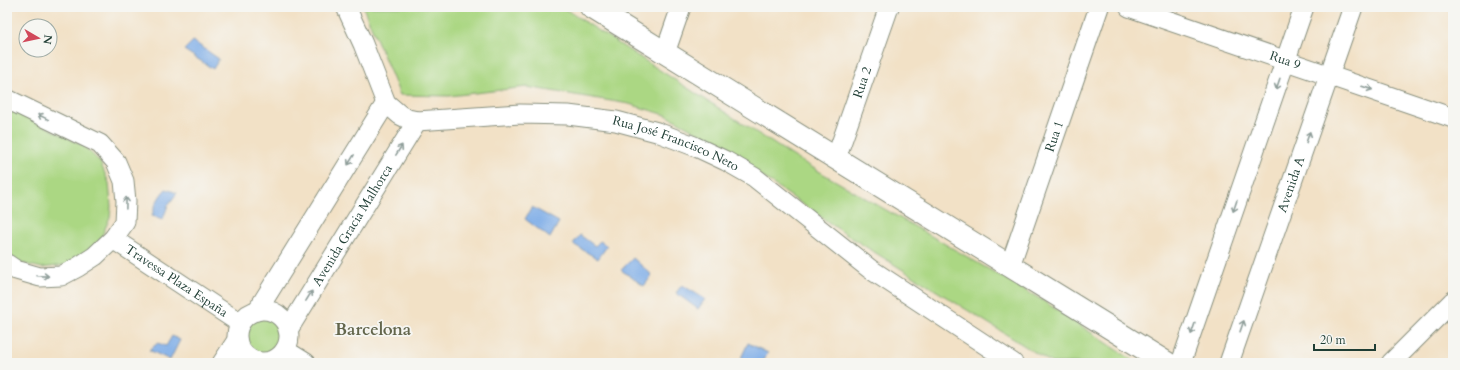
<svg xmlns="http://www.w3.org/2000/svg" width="1460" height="370" viewBox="0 0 1460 370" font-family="Cardo,serif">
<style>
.green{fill:#abd783;stroke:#658a5c}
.water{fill:#7dace7;stroke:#4e748e}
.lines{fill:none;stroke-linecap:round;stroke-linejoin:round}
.minor-casing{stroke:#888f7d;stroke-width:21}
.tertiary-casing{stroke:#888f7d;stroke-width:24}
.minor{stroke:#fff;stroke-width:19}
.tertiary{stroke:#fff;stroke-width:22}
.oneway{stroke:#8f9e9a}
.labels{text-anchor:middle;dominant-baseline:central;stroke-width:3.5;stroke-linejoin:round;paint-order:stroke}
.street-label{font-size:13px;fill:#1f3d34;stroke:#f6f6f2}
.district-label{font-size:17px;font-weight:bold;fill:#63664c;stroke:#f6f6f2}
</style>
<rect width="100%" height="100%" fill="#f6f6f2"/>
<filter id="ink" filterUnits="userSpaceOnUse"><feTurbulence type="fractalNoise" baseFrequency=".025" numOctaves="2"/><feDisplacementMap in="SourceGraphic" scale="8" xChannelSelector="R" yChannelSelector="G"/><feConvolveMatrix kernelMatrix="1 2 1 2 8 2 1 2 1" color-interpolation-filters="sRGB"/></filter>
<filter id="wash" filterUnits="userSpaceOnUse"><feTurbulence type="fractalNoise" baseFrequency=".012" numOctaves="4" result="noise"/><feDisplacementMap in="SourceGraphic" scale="16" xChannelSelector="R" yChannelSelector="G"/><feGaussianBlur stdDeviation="0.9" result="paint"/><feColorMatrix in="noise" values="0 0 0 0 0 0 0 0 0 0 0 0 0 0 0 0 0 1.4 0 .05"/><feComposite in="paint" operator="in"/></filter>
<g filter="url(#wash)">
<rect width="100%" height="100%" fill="#f2e1c6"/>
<path class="green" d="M363,7H562L796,158L1042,300L1137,363H1052L847,235L699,133L666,115L629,104L527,87L449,96L400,95Z
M7,107L84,146L100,162L109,183L111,206L110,217L101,238L85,255L65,265L42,268L20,263L7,253Z
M245 336a19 19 0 1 1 38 0a19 19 0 1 1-38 0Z"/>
<path class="water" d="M193,41L219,59L213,69L184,50Z
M166,189L177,193L168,205L163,219L152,216C155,205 158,197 166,189Z
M532,207L559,222L550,238L525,219Z
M580,235L595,246L600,241L607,246L598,259L573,244Z
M633,258L652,275L644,286L621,270Z
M682,285L705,299L698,309L676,293Z
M172,336L180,340L170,360L149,350L158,343L166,346Z
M748,343L768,353L762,363H750L741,358Z"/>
</g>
<g filter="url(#ink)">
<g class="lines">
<g class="minor-casing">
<g id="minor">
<path id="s1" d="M346,7L363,44L386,103L400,115L408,119L417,121L520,114L568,115L616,121L657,132L694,146L726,161L754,177L870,269L1013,363"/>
<path id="s2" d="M1129,7L1453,118"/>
<path d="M665,53L681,7"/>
<path d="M7,99L100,144L116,162L124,181L126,201L125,222L113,239L95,256L78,267L61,276L40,277L16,270L7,264"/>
<path id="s3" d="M836,158L889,7"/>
<path id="s4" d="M113,239L240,323"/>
<path id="s5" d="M1010,266L1099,7"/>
<circle cx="263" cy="336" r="26"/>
<path d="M257,311L386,103"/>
<path id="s6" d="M288,330L417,121"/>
<path d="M285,350L306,363"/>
<path d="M222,363L237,340"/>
<path d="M1181,363L1304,7"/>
<path id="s7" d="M1229,363L1353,7"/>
<path d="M1391,363L1453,301"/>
</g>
</g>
<g class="tertiary-casing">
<path id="tertiary" d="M591,7L1167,363"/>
</g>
<use href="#minor" class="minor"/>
<use href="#tertiary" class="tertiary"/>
</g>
<defs><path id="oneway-shaft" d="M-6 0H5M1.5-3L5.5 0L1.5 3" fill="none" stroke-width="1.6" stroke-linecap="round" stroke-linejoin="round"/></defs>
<g class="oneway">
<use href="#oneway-shaft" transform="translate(1278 84) rotate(109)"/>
<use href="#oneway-shaft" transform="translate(1367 88) rotate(19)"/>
<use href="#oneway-shaft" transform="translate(43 117) rotate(-154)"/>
<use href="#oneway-shaft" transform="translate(1308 137) rotate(-71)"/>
<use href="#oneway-shaft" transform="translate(399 150) rotate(-58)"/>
<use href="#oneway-shaft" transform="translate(351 160) rotate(122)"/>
<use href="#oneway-shaft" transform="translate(126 203) rotate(-89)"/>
<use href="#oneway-shaft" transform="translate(1235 206) rotate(109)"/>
<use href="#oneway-shaft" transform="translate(43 276) rotate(2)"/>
<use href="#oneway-shaft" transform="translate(309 296) rotate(-58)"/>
<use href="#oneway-shaft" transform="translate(1242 326) rotate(-71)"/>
<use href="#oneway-shaft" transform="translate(1193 329) rotate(109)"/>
</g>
</g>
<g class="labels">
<g class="street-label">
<text stroke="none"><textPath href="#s2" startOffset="165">Rua 9</textPath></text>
<text stroke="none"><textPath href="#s3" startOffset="80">Rua 2</textPath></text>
<text stroke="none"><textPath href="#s5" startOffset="137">Rua 1</textPath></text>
<text stroke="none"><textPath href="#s1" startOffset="404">Rua José Francisco Neto</textPath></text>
<text stroke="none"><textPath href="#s7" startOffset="189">Avenida A</textPath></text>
<text stroke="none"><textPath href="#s6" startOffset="123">Avenida Gracia Malhorca</textPath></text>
<text stroke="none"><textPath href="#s4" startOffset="76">Travessa Plaza España</textPath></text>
</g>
<g class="district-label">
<text x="373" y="329">Barcelona</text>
</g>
</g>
<rect width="1460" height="370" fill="none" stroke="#f6f6f2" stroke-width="24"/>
<g transform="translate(38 38) rotate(99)"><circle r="19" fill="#f6f6f2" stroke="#a0aca6"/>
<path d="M0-3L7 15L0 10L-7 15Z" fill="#d1495b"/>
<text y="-6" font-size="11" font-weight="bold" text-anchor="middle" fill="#1f3d34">N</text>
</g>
<path d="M1314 344v6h61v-6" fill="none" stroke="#1f3d34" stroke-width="2"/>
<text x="1320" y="344" font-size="12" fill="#1f3d34" stroke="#f6f6f2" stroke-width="3" paint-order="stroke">20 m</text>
</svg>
